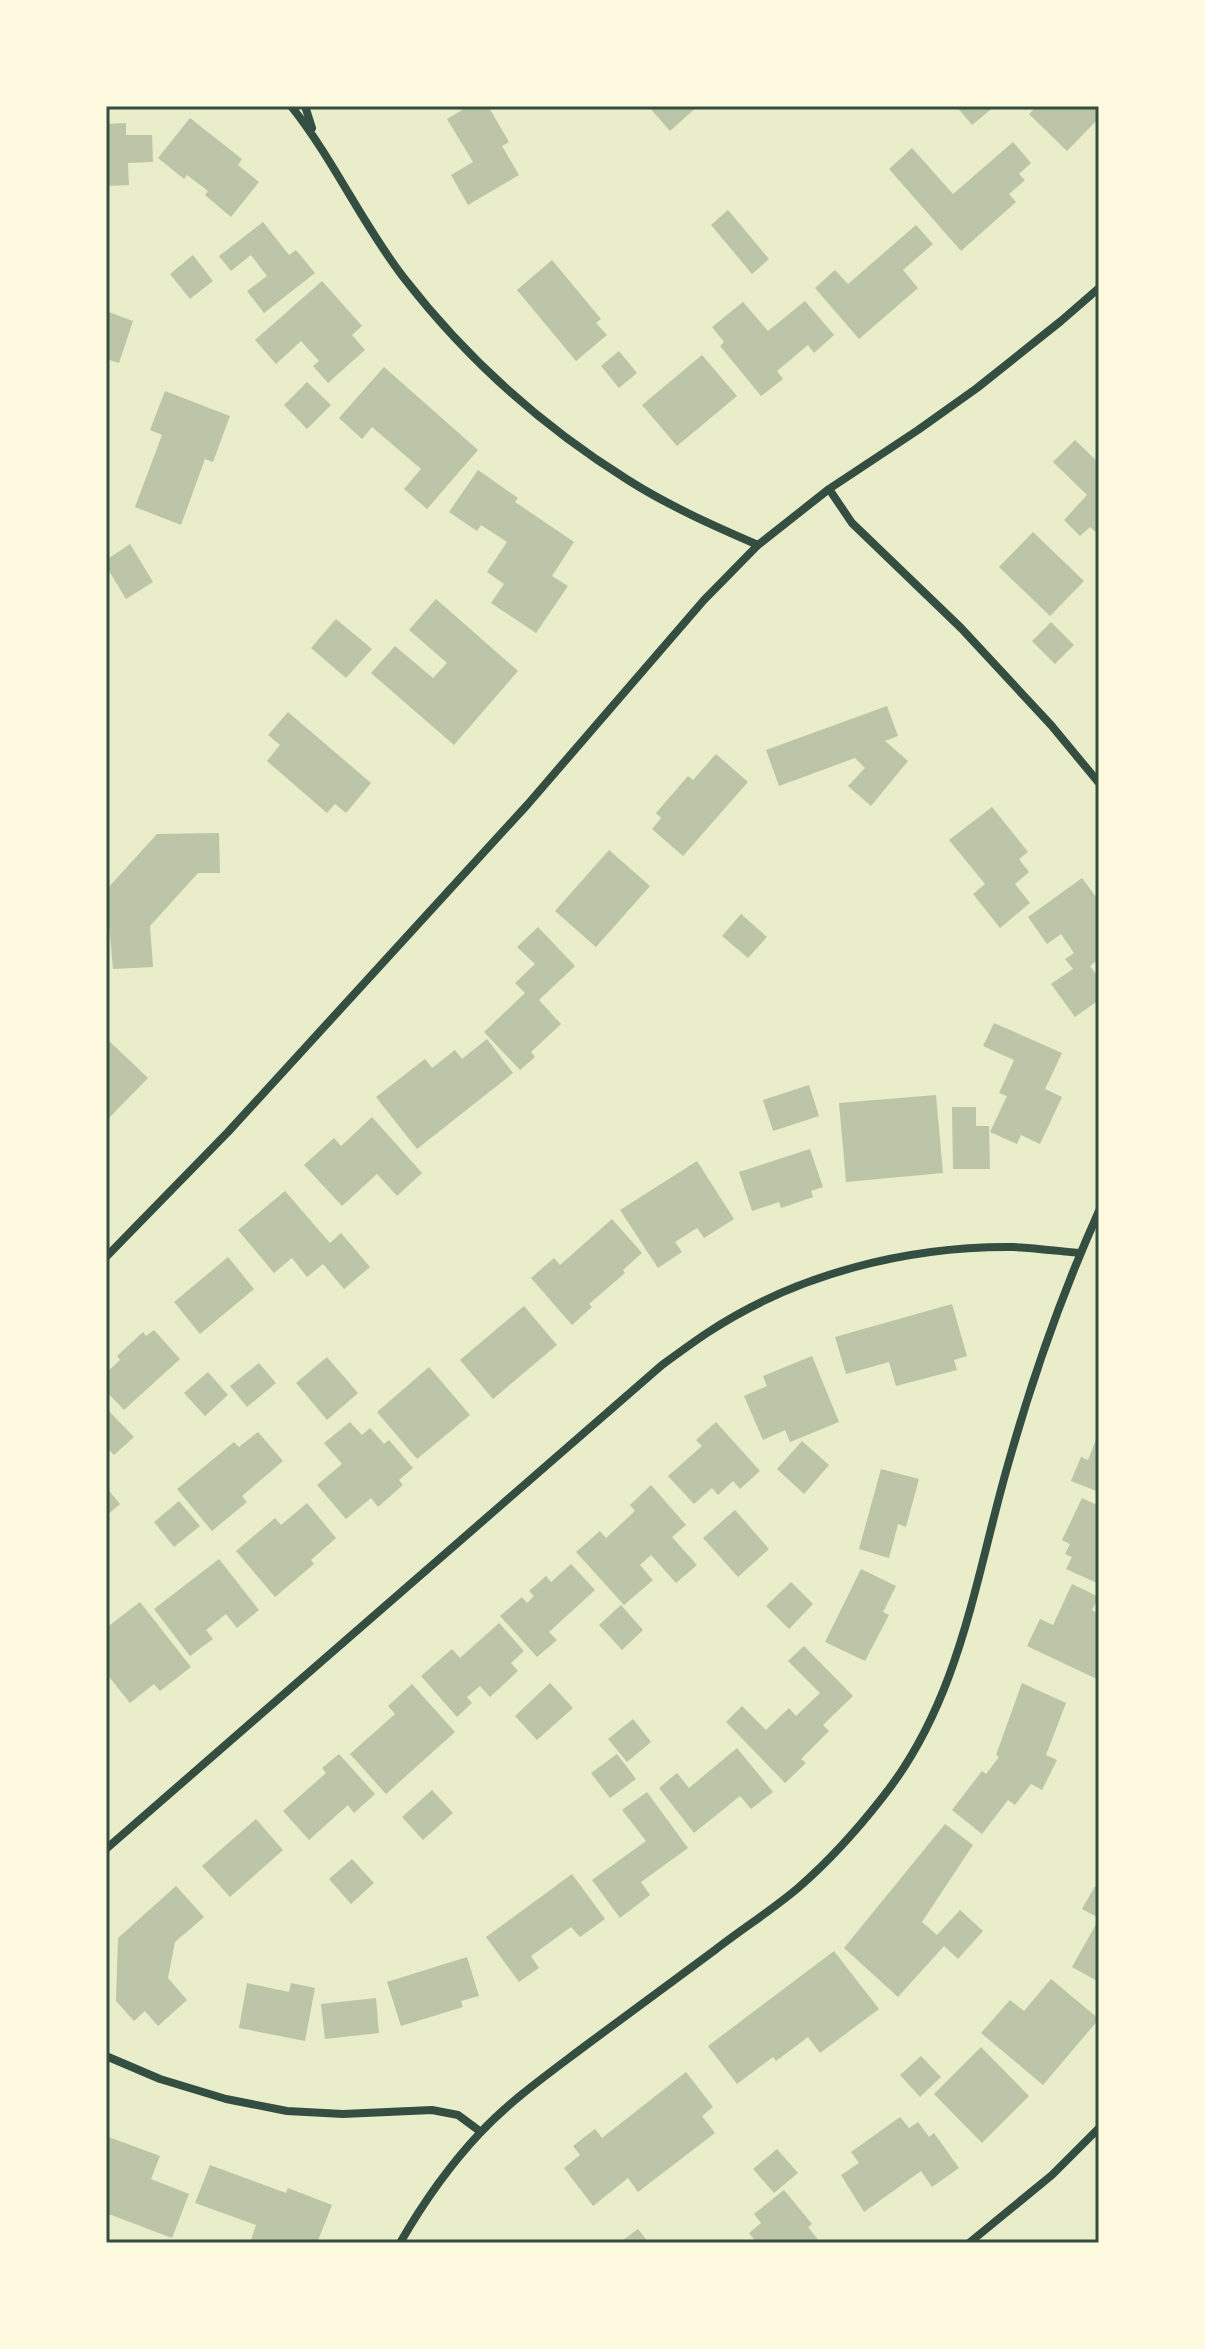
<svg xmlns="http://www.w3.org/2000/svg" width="1205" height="2349" viewBox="0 0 1205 2349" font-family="Rubik,sans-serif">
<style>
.building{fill:#bcc5a7}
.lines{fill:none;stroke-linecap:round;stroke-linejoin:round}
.minor{stroke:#344e41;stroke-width:8}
.neatline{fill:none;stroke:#344e41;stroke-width:3}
</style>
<rect width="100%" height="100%" fill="#e9edc9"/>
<path class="building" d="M469,106H488L509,142L502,146L519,175L468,205L451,175L473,162L447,119Z
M648,106H698L670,131Z
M956,106H995L972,125Z
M1037,106H1099V118L1067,151L1029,114Z
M190,118L242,159L238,165L259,182L231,217L205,195L208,191L187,175L184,179L158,158Z
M126,123V135H152L153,162L128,163L129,185L106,186V124Z
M1013,142L1031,163L1019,174L1025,180L1009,194L1016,202L961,251L889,169L912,148L953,194Z
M728,210L769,259L752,274L711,225Z
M263,222L289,255L296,250L315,273L264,313L247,291L267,276L251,255L231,271L219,256Z
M916,225L933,244L903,270L918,288L859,339L815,288L835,270L848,284Z
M193,255L213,281L190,299L170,274Z
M552,260L601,319L596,323L607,335L576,361L517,290Z
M322,281L362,326L352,335L365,350L328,383L313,366L319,361L301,341L276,364L255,340Z
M805,301L834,335L814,353L808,345L777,371L783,379L761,396L720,346L724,342L712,327L743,302L768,331Z
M106,311L133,321L119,363L106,359Z
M619,351L637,373L619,388L601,366Z
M702,355L737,396L677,446L642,405Z
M384,367L478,450L427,509L404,489L421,469L372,427L362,439L339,418Z
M307,382L331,405L307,429L284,405Z
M165,391L230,416L213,462L205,459L181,525L135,507L162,435L150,430Z
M1075,440L1099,463V535L1090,527L1080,536L1064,520L1087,495L1053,462Z
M478,470L518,498L515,502L574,542L552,576L568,586L536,633L491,603L504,584L487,572L507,542L481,525L477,531L449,512Z
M1033,532L1084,581L1050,616L999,567Z
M130,544L153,582L126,599L106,566V560Z
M436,599L518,671L454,745L371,673L395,646L433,678L447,663L409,630Z
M336,619L372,649L346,678L311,648Z
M1051,622L1074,645L1055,664L1032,641Z
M887,706L898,736L885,741L908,761L871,806L848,786L865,768L855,758L779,786L766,750Z
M288,712L371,783L346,813L335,804L327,813L267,761L280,745L268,735Z
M716,754L748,782L683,856L652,829L661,818L656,813L688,776L693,780Z
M992,807L1028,852L1019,859L1029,872L1015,884L1030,903L1000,928L973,894L985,884L949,840Z
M219,833L220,873H198L150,926L153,967L113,969L106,890L157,834Z
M609,850L650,886L596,947L555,911Z
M1082,878L1099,901V959L1090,966L1099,978V1000L1075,1017L1051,984L1073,969L1065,959L1074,953L1061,934L1047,944L1028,917Z
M741,914L767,937L748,958L722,936Z
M538,927L575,966L539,1000L561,1024L531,1052L535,1057L520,1070L484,1032L525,993L515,983L535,964L517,947Z
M994,1023L1062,1053L1045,1089L1062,1097L1040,1144L1021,1135L1017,1144L990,1132L1007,1096L999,1093L1014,1060L983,1046Z
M106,1038L148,1078L106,1121Z
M487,1039L513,1073L417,1149L376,1097L425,1059L432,1068L455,1050L462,1059Z
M809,1085L819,1116L773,1131L763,1100Z
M936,1095L943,1173L846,1182L839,1103Z
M952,1107H976V1126H989L990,1169H953Z
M372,1117L422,1173L397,1196L377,1174L342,1206L304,1165L334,1138L341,1146Z
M810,1149L823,1187L811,1191L813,1197L781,1208L779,1202L752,1211L739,1172Z
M697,1161L734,1219L704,1238L697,1228L675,1242L682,1252L658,1268L620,1210Z
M285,1191L330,1243L341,1233L370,1267L344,1289L323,1264L307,1277L292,1258L274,1273L238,1230Z
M612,1219L642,1253L623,1270L625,1273L589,1304L592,1307L572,1325L531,1278L554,1258L560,1265Z
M228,1257L254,1289L200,1334L174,1302Z
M952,1304L967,1356L954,1360L957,1370L896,1386L889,1362L846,1374L835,1337Z
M524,1306L557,1345L493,1399L460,1360Z
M154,1330L180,1359L124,1410L106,1391V1373L120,1360L117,1356L143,1332L146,1336Z
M812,1356L839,1422L790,1442L785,1430L763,1440L744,1396L767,1386L763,1376Z
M327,1357L358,1393L327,1420L296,1383Z
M259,1363L276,1383L247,1407L230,1386Z
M429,1367L470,1415L417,1459L377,1412Z
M208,1372L228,1395L205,1416L184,1393Z
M106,1408L134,1437L114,1455L106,1447Z
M350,1422L362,1435L370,1428L384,1444L389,1440L413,1468L399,1480L403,1485L378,1507L371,1498L346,1519L317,1485L342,1464L324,1443Z
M716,1422L760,1471L740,1489L733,1481L718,1495L712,1488L694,1504L668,1476L702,1446L696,1440Z
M258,1432L283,1461L242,1496L247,1502L212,1531L177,1489L234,1442L239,1447Z
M1099,1432V1492L1071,1481L1081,1457L1088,1460Z
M802,1441L829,1465L804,1494L777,1469Z
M881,1469L919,1479L906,1527L898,1524L889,1558L859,1549Z
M651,1485L686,1525L672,1537L697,1565L676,1583L651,1555L640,1565L653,1580L624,1605L576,1552L600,1531L606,1538L635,1511L630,1505Z
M106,1487L120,1504L106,1516Z
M1082,1498L1099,1506V1579L1097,1583L1066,1569L1072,1557L1065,1554L1070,1544L1062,1540Z
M179,1501L200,1526L174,1547L154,1522Z
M307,1503L336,1538L311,1560L314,1564L275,1597L236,1551L275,1518L281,1525Z
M735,1510L769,1549L738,1577L703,1538Z
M219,1559L259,1610L237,1628L226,1614L206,1630L213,1639L190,1656L154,1609Z
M571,1564L595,1590L549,1632L557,1640L537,1657L500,1616L522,1597L527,1603L534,1596L529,1591L546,1576L551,1582Z
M861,1569L896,1586L883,1612L889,1615L865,1661L825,1642Z
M791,1582L813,1604L789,1629L766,1606Z
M1072,1584L1099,1597L1092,1610L1099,1614V1680L1027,1646L1040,1619L1053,1625Z
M140,1602L191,1667L160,1691L154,1684L130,1703L106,1673V1628Z
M621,1605L643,1630L622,1650L599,1625Z
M499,1623L524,1651L511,1663L518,1671L490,1697L480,1686L467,1697L472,1703L457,1717L421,1676L452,1649L460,1658Z
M804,1646L853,1696L823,1725L829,1731L801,1759L806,1763L785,1783L726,1722L742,1706L766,1730L789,1708L796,1716L820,1693L788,1661Z
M550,1683L573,1708L537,1740L515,1716Z
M1022,1683L1066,1703L1046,1755L1057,1760L1042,1790L1031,1784L1015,1805L1008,1800L982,1834L952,1810L982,1771L986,1774L999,1757L996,1755Z
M412,1684L455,1732L386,1794L350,1754L395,1714L388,1706Z
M633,1719L651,1742L627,1762L608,1739Z
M737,1748L773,1792L751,1809L740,1796L694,1833L659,1788L677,1773L689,1788Z
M339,1754L375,1794L354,1813L348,1805L309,1840L283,1811L326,1773L322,1768Z
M617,1754L636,1779L610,1798L591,1773Z
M432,1790L453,1813L423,1840L402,1817Z
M647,1792L688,1848L641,1882L650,1895L620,1918L592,1880L646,1841L622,1810Z
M256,1819L283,1850L230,1897L202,1866Z
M945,1824L973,1845L922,1922L937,1935L960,1910L983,1931L958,1959L944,1946L898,1997L844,1948Z
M352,1859L374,1883L351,1904L329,1879Z
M572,1874L605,1919L580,1937L571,1927L531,1956L539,1968L519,1982L486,1937Z
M176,1886L204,1917L175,1942L168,1978L187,2000L158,2026L145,2011L134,2021L116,2001L118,1938Z
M1095,1886L1099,1889V1918L1082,1909Z
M1099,1919V1982L1072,1967Z
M834,1951L879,2009L820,2053L808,2037L776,2061L773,2057L737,2084L708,2046Z
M467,1957L479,1996L461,2001L463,2007L401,2026L387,1982Z
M1051,1979L1099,2019L1043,2085L981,2033L1010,2000L1024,2011Z
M247,1983L289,1992L291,1983L315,1988L305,2041L239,2028Z
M376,1998L379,2033L325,2039L321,2004Z
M981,2047L1029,2096L982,2143L934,2094Z
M921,2056L941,2077L920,2097L900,2075Z
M686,2072L713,2107L702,2116L715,2133L638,2192L628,2178L593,2206L564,2168L580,2155L573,2146L595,2129L602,2138Z
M900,2117L909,2128L918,2122L929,2137L934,2133L959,2168L932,2187L921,2171L864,2212L841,2175L859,2163L851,2152Z
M106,2136L160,2156L151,2179L189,2194L172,2238L106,2213Z
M777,2149L798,2173L774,2193L753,2169Z
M210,2165L286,2193L288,2188L332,2205L317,2243H250L256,2225L195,2203Z
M784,2190L812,2224L808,2227L820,2242L818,2243H757L749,2233L761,2223L754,2214Z
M638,2229L649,2243H619Z"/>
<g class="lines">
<path class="minor" d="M291,106C334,160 362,224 404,278C466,358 543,427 628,480C669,506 714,526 758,545
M305,106L312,128
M829,489L852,523L961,628L1051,725L1099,783
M106,1257L228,1132L528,804L704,600L758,545L829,489L918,430L977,388L1061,321L1099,288
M106,1849L662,1365C677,1354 692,1343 707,1333C796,1274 907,1246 1013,1247C1036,1248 1058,1251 1080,1253
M106,2056L160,2079L226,2099L287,2111L343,2114L432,2110L458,2115L481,2132
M400,2243C423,2203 448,2167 480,2133C511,2100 548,2074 585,2046C628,2014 671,1982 715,1950C742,1929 772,1910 798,1888C829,1861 857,1830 882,1798C961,1699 975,1578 1009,1461C1033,1376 1063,1291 1099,1211
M969,2243L1052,2175L1099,2128"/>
</g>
<rect width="1205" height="2349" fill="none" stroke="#fefae0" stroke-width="216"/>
<rect x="108" y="108" width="989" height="2133" class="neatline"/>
</svg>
